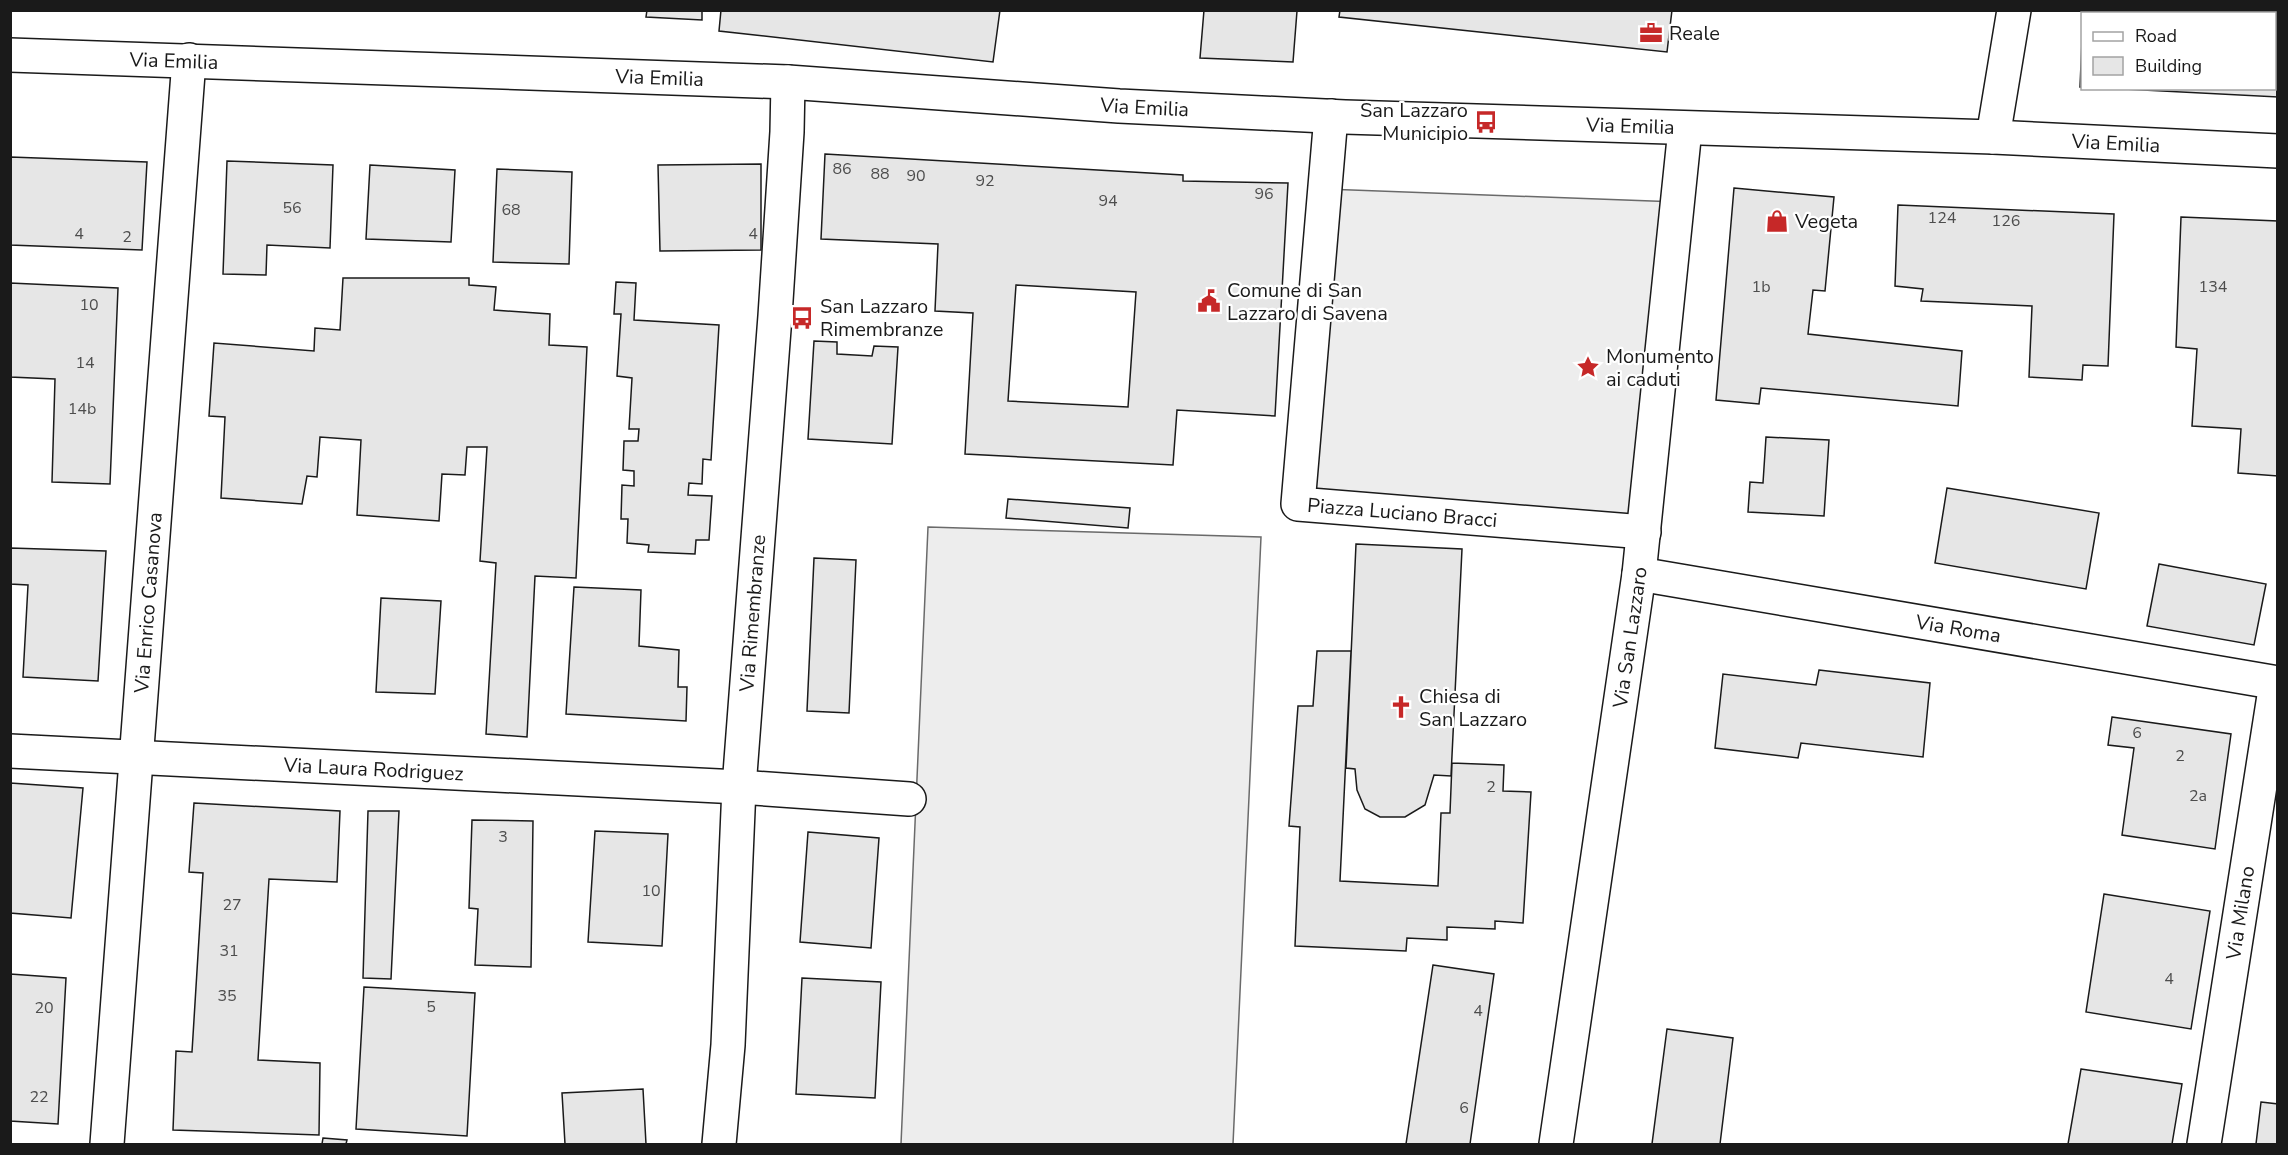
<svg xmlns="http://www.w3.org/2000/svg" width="2288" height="1155" viewBox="0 0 2288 1155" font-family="'Nunito Sans',sans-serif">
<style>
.built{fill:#ededed;stroke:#6a6a6a;stroke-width:1.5}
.building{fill:#e6e6e6;stroke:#1a1a1a;stroke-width:1.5;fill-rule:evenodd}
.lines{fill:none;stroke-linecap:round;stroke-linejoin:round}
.street-casing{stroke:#1a1a1a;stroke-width:36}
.secondary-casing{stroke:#1a1a1a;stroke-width:36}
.primary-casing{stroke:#1a1a1a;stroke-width:36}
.street{stroke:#fff;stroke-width:33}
.secondary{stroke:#fff;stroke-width:33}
.primary{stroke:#fff;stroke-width:33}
.labels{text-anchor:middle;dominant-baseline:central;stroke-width:4.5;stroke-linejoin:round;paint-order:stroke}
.number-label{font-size:16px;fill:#4d4d4d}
.poi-label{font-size:20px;fill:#1a1a1a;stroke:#fff;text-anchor:start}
.street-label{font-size:20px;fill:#1a1a1a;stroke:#fff}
</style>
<rect width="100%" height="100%" fill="#fff"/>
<path class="built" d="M1325,189L1678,202L1644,532L1298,504Z
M928,527L1261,537L1233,1144H901Z"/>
<path class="building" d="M647,10H702V20L646,17Z
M721,10H1000L993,62L719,31Z
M1204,10L1297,11L1293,62L1200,58Z
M1340,10H1672L1667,52L1339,17Z
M2092,10H2244V14H2092Z
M2273,13H2278V97L2104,88H2274Z
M2082,41V87H2080Z
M825,154L1183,175V181L1288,183L1275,416L1177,410L1173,465L965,454L973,313L935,311L938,244L821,239ZM1016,285L1136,292L1128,407L1008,401Z
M10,157L147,162L142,250L10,245Z
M227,161L333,165L330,248L267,245L266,275L223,274Z
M761,164V250L660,251L658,165Z
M370,165L455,170L451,242L366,239Z
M497,169L572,172L569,264L493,262Z
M1734,188L1834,197L1825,291L1813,290L1808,334L1962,351L1958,406L1761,388L1759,404L1716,400Z
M1898,205L2114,214L2108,366L2083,365L2082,380L2029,377L2032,306L1921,301L1923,289L1895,286Z
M2181,217L2278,221V476L2238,473L2241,429L2192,426L2197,349L2176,347Z
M343,278H469V285L496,287L494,310L550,314L549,345L587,347L576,578L535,576L527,737L486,734L496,563L480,561L487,447H467L465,475L442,474L439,521L357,515L361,440L320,437L317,477L307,476L302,504L221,498L225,417L209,416L214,343L314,351L315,328L340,330Z
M616,282L636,283L634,320L719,325L711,460L703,459L702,484L689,483L688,495L712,496L709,540H696L695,554L648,552L649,545L627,543L628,519H621L622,485L634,486V471L623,470L624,441H638L639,429H629L632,378L617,376L621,314H614Z
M10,283L118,288L110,484L52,482L55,379L10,377Z
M814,341L837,342V354L872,356L874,346L898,347L892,444L808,439Z
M1766,437L1829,440L1824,516L1748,512L1750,482L1763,483Z
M1947,488L2099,513L2086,589L1935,563Z
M1008,499L1130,508L1128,528L1006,518Z
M1356,544L1462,549L1451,776L1434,775L1425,805L1405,817H1380L1365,809L1357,790L1355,769L1346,768Z
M10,548L106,551L98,681L23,677L28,585L10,584Z
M814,558L856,560L849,713L807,711Z
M2159,564L2266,584L2254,645L2147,626Z
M574,587L641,590L639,646L679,650L678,687H687L686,721L566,714Z
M381,598L441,601L435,694L376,692Z
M1317,651H1351L1340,881L1438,886L1441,813H1450L1452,763L1504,765L1503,791L1531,792L1523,923L1495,921V929L1447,927V940L1407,938L1406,951L1295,946L1300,827L1289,826L1298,706H1313Z
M1819,670L1930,683L1923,757L1801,743L1798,758L1715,748L1723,674L1816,685Z
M2112,717L2231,734L2215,849L2122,835L2134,748L2108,745Z
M10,783L83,788L71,918L10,913Z
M194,803L340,811L337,882L269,879L258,1060L320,1063L319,1135L173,1130L176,1051L192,1052L203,873L189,872Z
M368,811H399L391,979L363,978Z
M472,820L533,821L531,967L475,965L478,909L469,908Z
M595,831L668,834L662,946L588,942Z
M808,832L879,838L871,948L800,942Z
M2104,894L2210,911L2191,1029L2086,1012Z
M1433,965L1494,974L1470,1144H1406Z
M10,974L66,978L58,1124L10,1121Z
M802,978L881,982L875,1098L796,1094Z
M364,987L475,993L467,1136L356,1129Z
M1667,1029L1733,1038L1720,1144H1652Z
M2081,1069L2182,1084L2172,1144H2068Z
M643,1089L646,1144H565L562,1093Z
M2261,1102L2278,1104V1144H2256Z
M323,1138L347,1140L346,1144H322Z"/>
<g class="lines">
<g class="street-casing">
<g id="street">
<path id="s1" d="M1331,116L1298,504L1644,532"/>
<path id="s2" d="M1639,574L2278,683"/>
<path id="s3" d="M10,751L739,787L909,799"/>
<path id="s4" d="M107,1144L189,60"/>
<path id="s5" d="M719,1144L728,1045L739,787L775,316L787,132L788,82"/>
<path id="s6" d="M1556,1144L1639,574L1685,129"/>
<path id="s7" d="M2204,1144L2276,683"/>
</g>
</g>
<g class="secondary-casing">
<path id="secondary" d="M1993,137L2014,10"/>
</g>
<g class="primary-casing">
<g id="primary">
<path id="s8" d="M10,55L788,82L1119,106L1345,117L1993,137L2278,151"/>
</g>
</g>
<use href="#street" class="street"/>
<use href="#secondary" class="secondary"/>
<use href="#primary" class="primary"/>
</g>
<defs>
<g id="office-bare" transform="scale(1.8)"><path d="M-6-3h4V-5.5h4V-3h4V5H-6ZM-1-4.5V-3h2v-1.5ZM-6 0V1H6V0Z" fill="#c62828" stroke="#fff" stroke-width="2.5" paint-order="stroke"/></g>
<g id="bus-bare" transform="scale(1.8)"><path d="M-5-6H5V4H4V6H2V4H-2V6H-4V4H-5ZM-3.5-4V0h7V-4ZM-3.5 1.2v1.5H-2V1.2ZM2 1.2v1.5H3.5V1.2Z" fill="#c62828" stroke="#fff" stroke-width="2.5" paint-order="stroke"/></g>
<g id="shop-bare" transform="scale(1.8)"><path d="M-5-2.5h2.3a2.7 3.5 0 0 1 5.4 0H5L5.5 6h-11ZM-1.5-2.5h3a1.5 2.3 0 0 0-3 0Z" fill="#c62828" stroke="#fff" stroke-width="2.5" paint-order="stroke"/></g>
<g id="civic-bare" transform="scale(1.8)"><path d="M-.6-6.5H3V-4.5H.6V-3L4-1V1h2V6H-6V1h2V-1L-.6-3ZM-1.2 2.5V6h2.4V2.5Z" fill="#c62828" stroke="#fff" stroke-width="2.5" paint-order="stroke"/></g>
<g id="sight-bare" transform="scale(1.8)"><path d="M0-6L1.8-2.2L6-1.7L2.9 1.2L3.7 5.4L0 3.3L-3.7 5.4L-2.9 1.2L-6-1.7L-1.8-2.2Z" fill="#c62828" stroke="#fff" stroke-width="2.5" paint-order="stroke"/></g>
<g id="church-bare" transform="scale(1.8)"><path d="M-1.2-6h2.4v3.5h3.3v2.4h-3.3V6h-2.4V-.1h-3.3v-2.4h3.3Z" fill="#c62828" stroke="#fff" stroke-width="2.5" paint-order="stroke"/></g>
</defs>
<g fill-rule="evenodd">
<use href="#office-bare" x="1651" y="33"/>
<use href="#bus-bare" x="1486" y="122"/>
<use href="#shop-bare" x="1777" y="221"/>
<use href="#civic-bare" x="1209" y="301"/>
<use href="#bus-bare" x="802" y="318"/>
<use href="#sight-bare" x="1588" y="367"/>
<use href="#church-bare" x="1401" y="707"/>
</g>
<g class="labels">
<g class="number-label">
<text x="842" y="169">86</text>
<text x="880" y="174">88</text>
<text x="916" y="176">90</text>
<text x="985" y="181">92</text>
<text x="1264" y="194">96</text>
<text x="1108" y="201">94</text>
<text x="292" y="208">56</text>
<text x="511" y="210">68</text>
<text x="1942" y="218">124</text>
<text x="2006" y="221">126</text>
<text x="79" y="234">4</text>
<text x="753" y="234">4</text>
<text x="127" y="237">2</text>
<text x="1761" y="287">1b</text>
<text x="2213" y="287">134</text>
<text x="89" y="305">10</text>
<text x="85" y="363">14</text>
<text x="82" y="409">14b</text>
<text x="2137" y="733">6</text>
<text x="2180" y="756">2</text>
<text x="1491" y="787">2</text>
<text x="2198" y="796">2a</text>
<text x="503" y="837">3</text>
<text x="651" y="891">10</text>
<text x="232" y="905">27</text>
<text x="229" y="951">31</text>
<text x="2169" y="979">4</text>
<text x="227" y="996">35</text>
<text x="431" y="1007">5</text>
<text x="44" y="1008">20</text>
<text x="1478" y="1011">4</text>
<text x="39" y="1097">22</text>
<text x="1464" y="1108">6</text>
</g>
<g class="poi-label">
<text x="1669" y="33">Reale</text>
<text x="1468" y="110" text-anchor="end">San Lazzaro<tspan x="1468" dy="23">Municipio</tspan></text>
<text x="1795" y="221">Vegeta</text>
<text x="1227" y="290">Comune di San<tspan x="1227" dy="23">Lazzaro di Savena</tspan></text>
<text x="820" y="306">San Lazzaro<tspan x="820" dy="23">Rimembranze</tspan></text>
<text x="1606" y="356">Monumento<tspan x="1606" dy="23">ai caduti</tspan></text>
<text x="1419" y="696">Chiesa di<tspan x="1419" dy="23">San Lazzaro</tspan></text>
</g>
<g class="street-label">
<text stroke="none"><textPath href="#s8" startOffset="164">Via Emilia</textPath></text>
<text stroke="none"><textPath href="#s8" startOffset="650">Via Emilia</textPath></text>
<text stroke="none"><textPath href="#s8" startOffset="1136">Via Emilia</textPath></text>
<text stroke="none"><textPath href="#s8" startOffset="1622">Via Emilia</textPath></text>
<text stroke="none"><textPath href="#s8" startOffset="2108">Via Emilia</textPath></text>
<text stroke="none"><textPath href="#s1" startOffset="494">Piazza Luciano Bracci</textPath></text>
<text stroke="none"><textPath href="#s4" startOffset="543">Via Enrico Casanova</textPath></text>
<text stroke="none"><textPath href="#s5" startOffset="532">Via Rimembranze</textPath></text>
<text stroke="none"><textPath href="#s2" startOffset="324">Via Roma</textPath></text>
<text stroke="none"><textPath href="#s6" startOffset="512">Via San Lazzaro</textPath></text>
<text stroke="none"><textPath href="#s3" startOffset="364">Via Laura Rodriguez</textPath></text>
<text stroke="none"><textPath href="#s7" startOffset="234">Via Milano</textPath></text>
</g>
</g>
<rect width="2288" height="1155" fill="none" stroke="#1a1a1a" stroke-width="24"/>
<rect x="2081" y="12" width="195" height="78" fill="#ffffff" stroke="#a3a3a3" stroke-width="1.5"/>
<rect x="2093" y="32" width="30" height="9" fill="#ffffff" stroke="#a3a3a3" stroke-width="1.5"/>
<text x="2135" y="42" font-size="18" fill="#1a1a1a">Road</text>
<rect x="2093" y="57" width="30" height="18" fill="#e6e6e6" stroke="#a3a3a3" stroke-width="1.5"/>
<text x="2135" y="72" font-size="18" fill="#1a1a1a">Building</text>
</svg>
